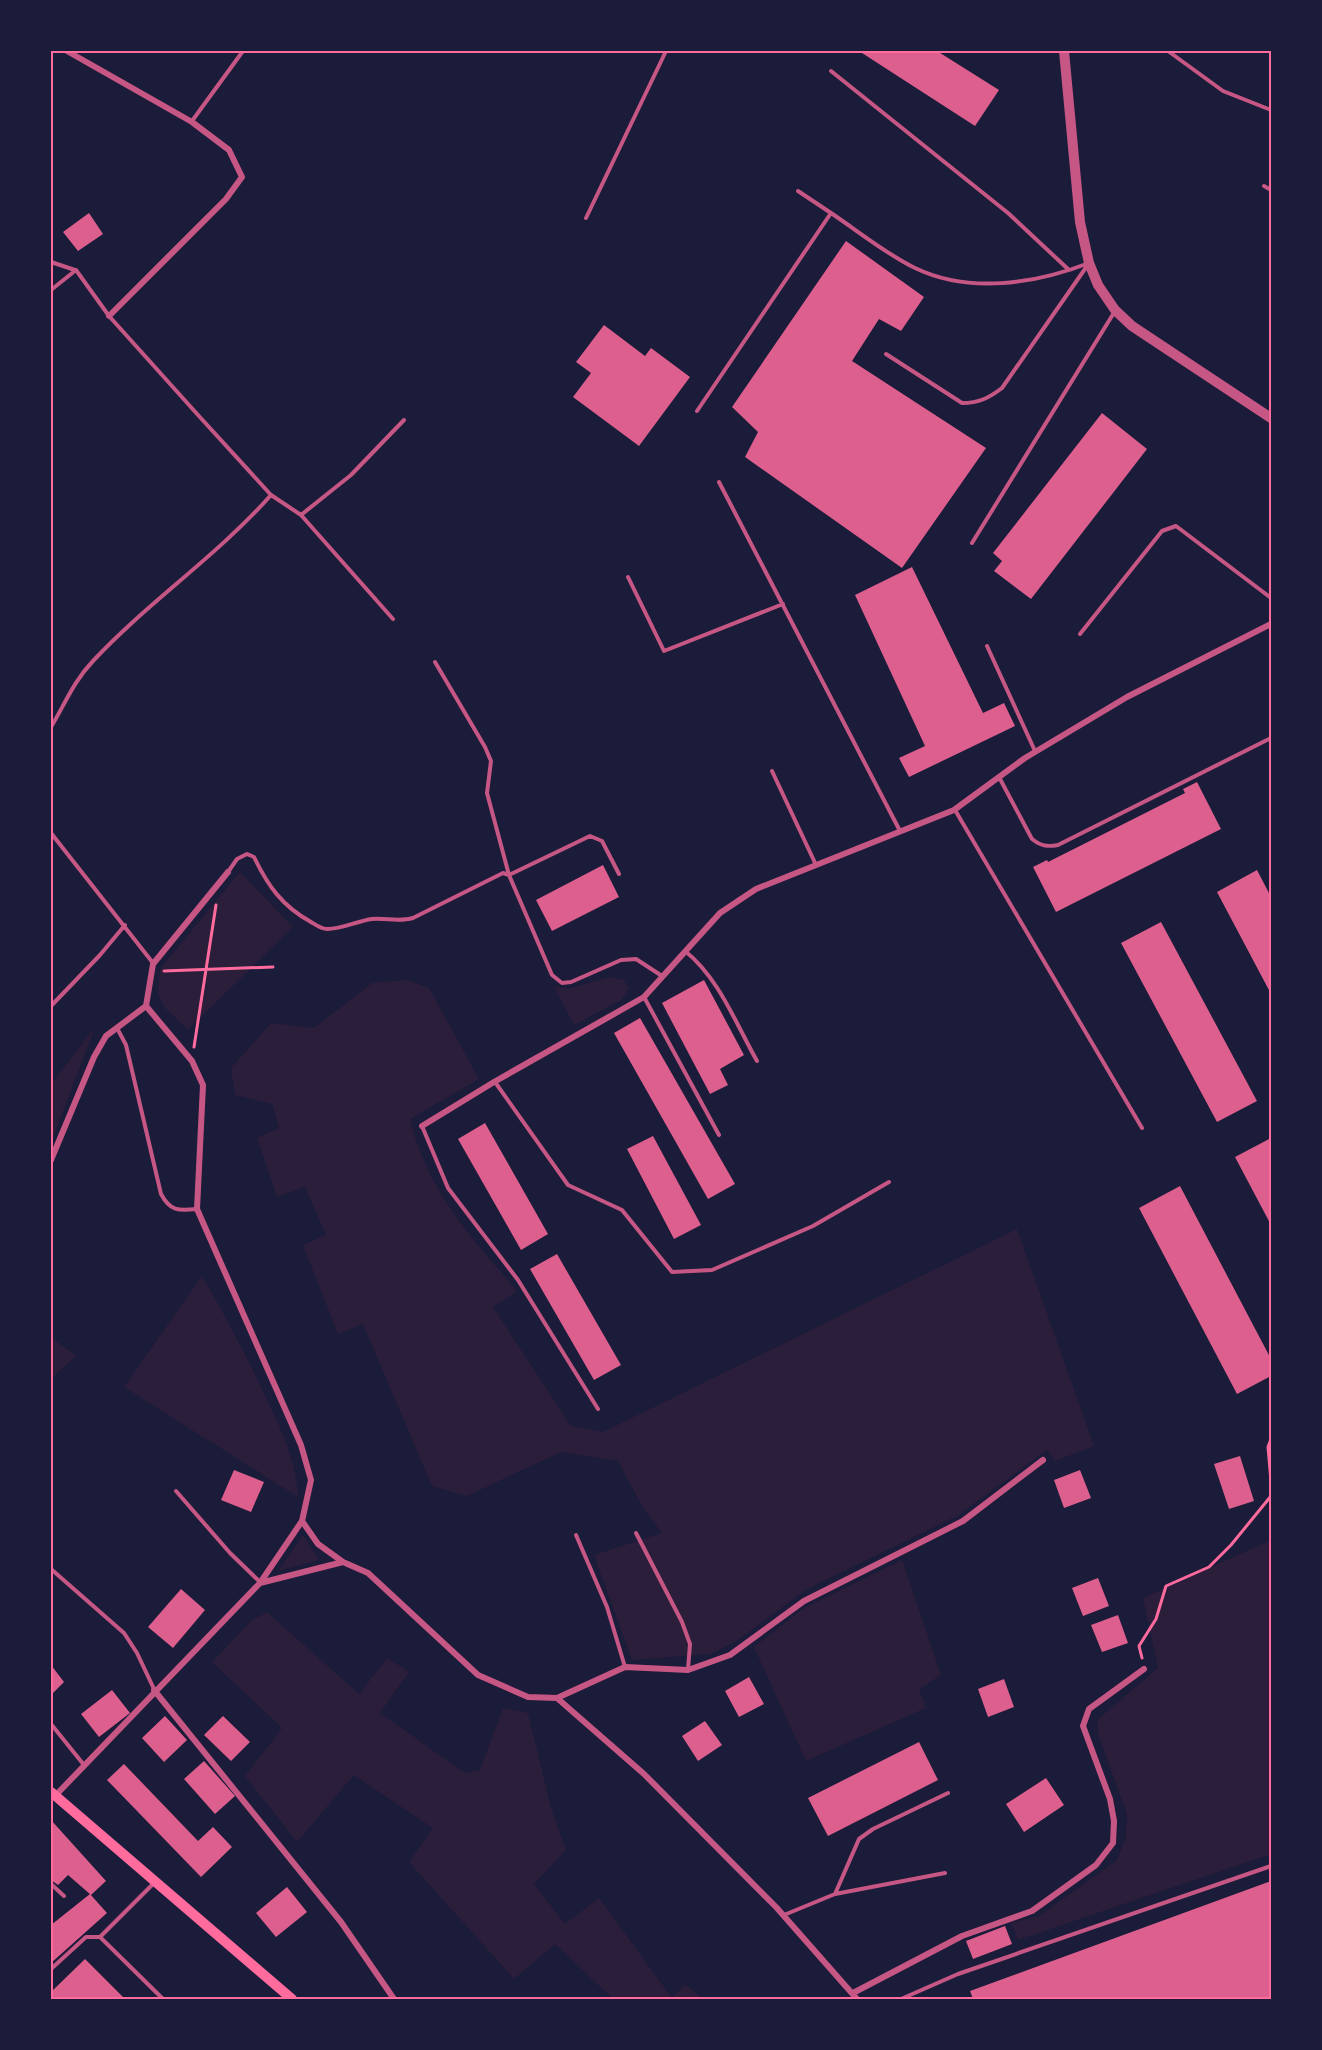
<svg xmlns="http://www.w3.org/2000/svg" width="1322" height="2050" viewBox="0 0 1322 2050" font-family="'PT Sans Narrow',sans-serif">
<style>
.green{fill:#2a1e3b}
.building{fill:#dd5f8e}
.lines{fill:none;stroke-linecap:round;stroke-linejoin:round}
.path{stroke:#ff6b9d;stroke-width:3}
.service{stroke:#c65784;stroke-width:4}
.minor{stroke:#c65784;stroke-width:6}
.tertiary{stroke:#c65784;stroke-width:10}
.secondary{stroke:#ff6b9d;stroke-width:10}
.neatline{fill:none;stroke:#ff6b9d;stroke-width:2}
</style>
<rect width="100%" height="100%" fill="#1b1b3a"/>
<path class="green" d="M240,872L293,927L188,1030L165,1008L158,995L160,969Z
M610,977L624,980L629,989L621,1000L574,1025L554,987L572,988Z
M407,980L429,988L479,1079L410,1119C427,1190 471,1237 517,1291L493,1307L571,1426L603,1432L1017,1229L1094,1446L1055,1461L1047,1450L957,1516L807,1589L738,1640L711,1654L632,1660L594,1555L662,1533L643,1508L618,1461L561,1452L467,1496L432,1486L363,1324L338,1334L303,1245L326,1235L305,1187L277,1197L257,1138L279,1128L272,1104L235,1095L231,1068L271,1023L314,1028L372,983Z
M95,1027L51,1143V1084Z
M202,1276C224,1313 243,1350 262,1389C279,1425 296,1457 298,1497L124,1387Z
M51,1337L76,1356L51,1379Z
M303,1535L319,1560L278,1571Z
M1271,1540V1854L1018,1940L1011,1923L1039,1916L1117,1860L1126,1837L1127,1814L1098,1734L1097,1720L1158,1668L1143,1598Z
M902,1560L941,1675L919,1689L926,1708L806,1761L754,1647L804,1608Z
M267,1612L359,1694L387,1658L409,1672L380,1713L465,1773L480,1770L503,1708L528,1713L551,1808L566,1850L534,1884L565,1924L599,1898L672,1998L685,1984L703,1999H613L555,1944L514,1979L409,1862L433,1828L354,1775L297,1842L245,1776L282,1728L212,1662L251,1621Z"/>
<path class="building" d="M863,51H937L999,90L975,126L862,53Z
M89,213L103,234L78,251L63,232Z
M846,241L924,297L901,331L879,319L852,361L986,448L902,568L745,457L758,432L732,407Z
M604,325L645,356L651,348L690,377L639,446L573,397L591,373L576,362Z
M1102,413L1147,449L1031,599L994,571L1002,561L993,553Z
M912,567L983,713L1004,703L1015,726L909,777L899,758L925,746L855,595Z
M1197,782L1221,829L1056,912L1033,867L1047,860L1048,862L1185,793L1183,789Z
M603,865L619,897L552,931L536,900Z
M1257,870L1271,897V994L1217,892Z
M1161,922L1257,1101L1217,1122L1121,943Z
M704,980L744,1055L720,1069L728,1085L710,1094L662,1003Z
M640,1018L735,1184L708,1199L614,1033Z
M485,1123L548,1234L521,1250L458,1139Z
M653,1136L701,1225L674,1239L627,1149Z
M1271,1138V1225L1235,1157Z
M1180,1186L1271,1359V1376L1237,1394L1139,1208Z
M557,1254L621,1365L594,1380L530,1269Z
M1240,1456L1254,1501L1229,1509L1214,1464Z
M234,1470L264,1482L251,1512L221,1500Z
M1080,1470L1091,1498L1064,1508L1054,1480Z
M1098,1578L1109,1606L1083,1616L1072,1588Z
M181,1589L205,1610L173,1648L148,1627Z
M1118,1615L1128,1643L1102,1652L1091,1625Z
M51,1665L64,1682L51,1695Z
M749,1677L764,1704L739,1717L725,1691Z
M1004,1679L1014,1707L988,1717L978,1689Z
M112,1690L130,1713L99,1737L81,1714Z
M165,1716L187,1740L164,1762L142,1738Z
M223,1716L250,1742L231,1761L204,1735Z
M705,1721L722,1745L698,1761L682,1736Z
M919,1742L938,1780L828,1836L808,1798Z
M204,1761L235,1796L215,1814L184,1779Z
M124,1764L198,1841L213,1827L232,1847L201,1877L107,1780Z
M1046,1778L1064,1805L1024,1832L1006,1804Z
M51,1820L106,1881L91,1895L68,1875L58,1885L51,1880Z
M1271,1881V1999H973L970,1991Z
M287,1887L307,1912L276,1937L256,1913Z
M90,1894L107,1913L51,1963V1925Z
M1005,1926L1012,1944L973,1959L966,1941Z
M85,1959L125,1999H51V1992Z"/>
<g class="lines">
<path class="path" d="M164,971L273,967
M194,1047L216,905
M1271,1439L1268,1447L1271,1481
M1142,1658L1139,1646L1156,1619L1166,1586L1209,1567L1231,1545L1271,1496"/>
<path class="service" d="M1168,51L1223,91L1271,110
M831,71L1008,213L1069,270
M192,121L243,51
M1264,186L1271,190
M798,191L831,213
M586,218L666,51
M51,262L75,270
M51,290L76,270L109,316L198,415L271,495L301,515L393,619
M886,354L962,403C979,403 989,398 1002,388L1087,266
M697,411L831,213C858,231 886,254 915,268C969,294 1035,284 1089,263
M719,482L900,831
M301,515L351,475L404,420
M972,543L1115,311
M628,577L664,651L783,604
M1080,634L1162,531L1176,526L1271,598
M987,646L1035,751
M435,662L485,747L491,761L487,793L509,875L590,836L602,841L619,874
M51,727C65,704 73,682 93,661C148,602 217,556 271,495
M772,771L816,865
M999,777L1032,839C1041,846 1047,847 1058,845L1271,738
M955,810L1142,1128
M51,833L153,963
M228,872L237,859L247,854L254,857C268,886 282,906 311,922C316,925 321,929 327,929C343,929 357,921 372,919C387,918 399,922 413,918L503,873L509,875L552,975L562,983L571,982L621,960L636,959L662,976
M685,951C719,978 736,1024 757,1061
M644,997L719,1135
M51,1006L100,955L125,925
M117,1028L126,1045L161,1194C170,1211 178,1211 197,1209
M495,1082L568,1185L622,1210L672,1272L712,1270L813,1226L889,1182
M422,1126L448,1188L518,1280L598,1409
M176,1491L230,1553L260,1582
M636,1533L682,1622L690,1644L688,1669
M576,1535L607,1607L625,1667
M51,1569L124,1633L137,1653L154,1689
M51,1724L84,1765
M51,1884L64,1896
M835,1894L945,1873
M784,1915L835,1894L859,1839L873,1829L948,1793
M100,1937L154,1883
M51,1969L86,1937H100L163,1999
M901,1999L958,1974L1271,1866"/>
<path class="minor" d="M67,51L192,122L229,150L242,177L226,199L109,316
M422,1126L494,1082L644,997L720,913L756,889L954,810L1025,758L1127,697L1271,624
M51,1160L94,1057L106,1036L146,1006
M302,1521L318,1544L343,1562L368,1573L478,1675L528,1697L557,1698L644,1774L776,1907L857,1999
M260,1583L343,1562
M154,1690L341,1922L394,1999
M557,1698L625,1667L688,1670L730,1655L804,1601L963,1521L1043,1460
M55,1796L260,1583L302,1521L311,1480L301,1445L197,1209L203,1085L192,1061L146,1006L153,964L228,872
M853,1993L962,1936L1032,1911L1096,1865L1113,1843L1114,1821L1110,1799L1083,1726L1089,1709L1144,1669"/>
<path class="tertiary" d="M1064,51L1080,222L1089,263L1098,285L1115,310L1132,326L1271,418"/>
<path class="secondary" d="M51,1792L292,1999"/>
</g>
<rect width="1322" height="2050" fill="none" stroke="#1b1b3a" stroke-width="105"/>
<rect x="52" y="52" width="1218" height="1946" class="neatline"/>
</svg>
